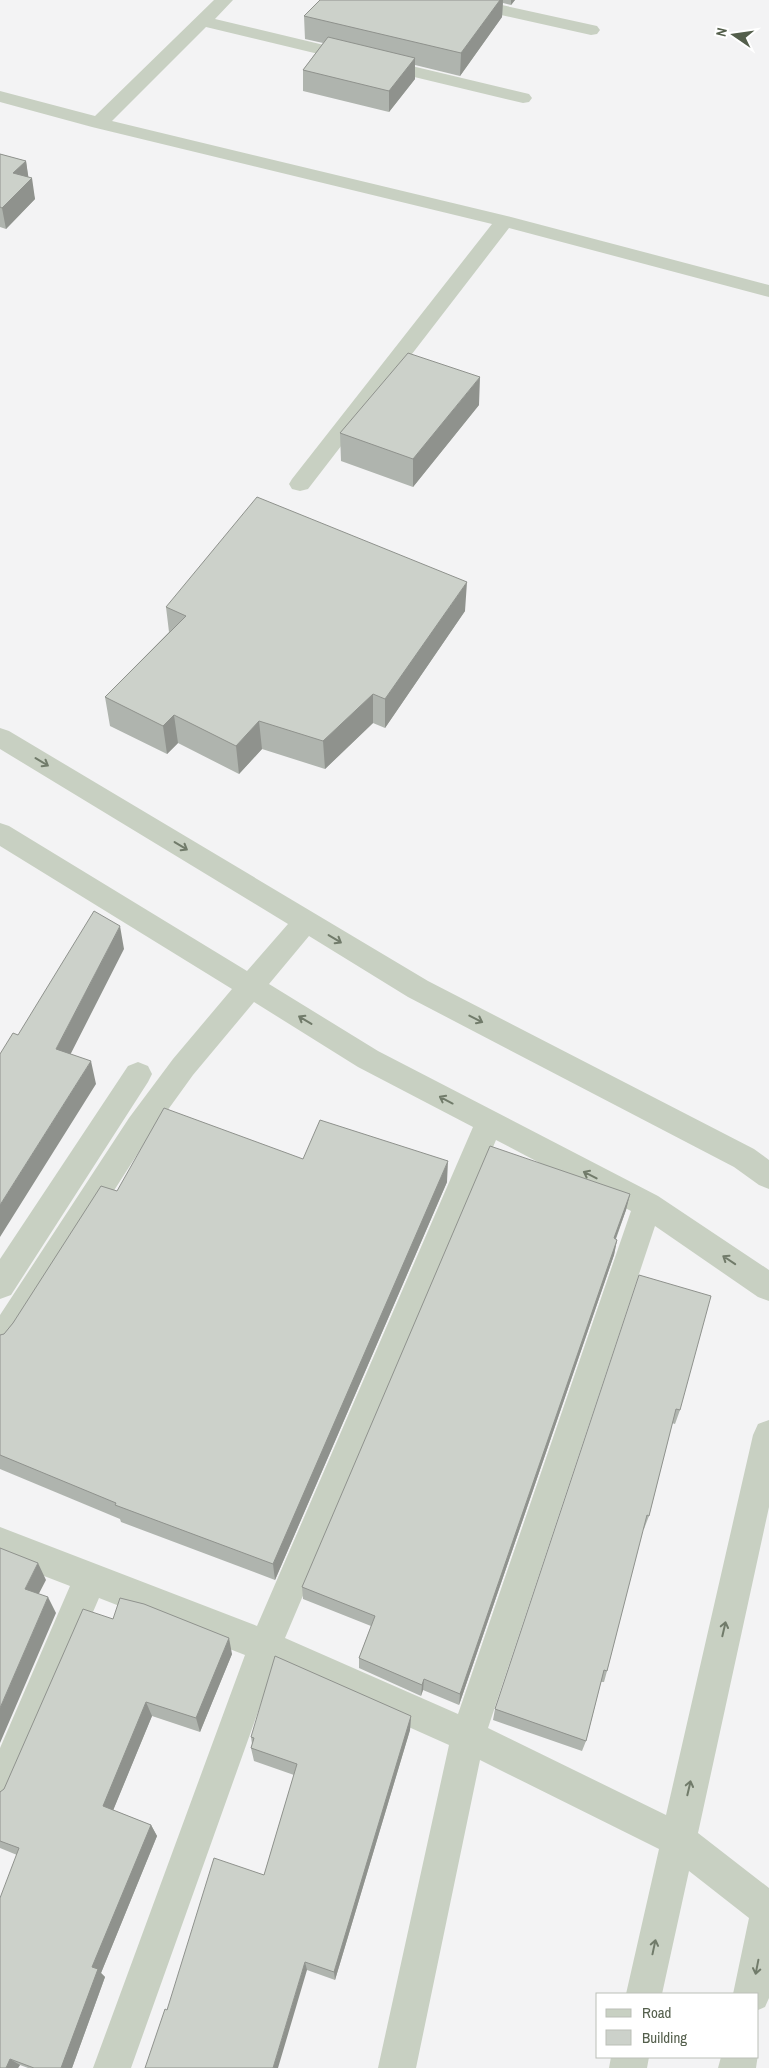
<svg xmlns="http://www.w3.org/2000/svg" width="769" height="2068" viewBox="0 0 769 2068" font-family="'Archivo Narrow',sans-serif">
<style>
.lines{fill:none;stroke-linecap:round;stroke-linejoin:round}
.minor{fill:#c8d0c2;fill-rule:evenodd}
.wall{fill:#afb4ae}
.shaded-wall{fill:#8f928d}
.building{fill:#ccd1ca;stroke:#8f928d}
.oneway{stroke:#717b6a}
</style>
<rect width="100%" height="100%" fill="#f3f3f4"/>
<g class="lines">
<path class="minor" d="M214,0H233L215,19L529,94L532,98L529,102L523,103L206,27L112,121L511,217L769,285V297L509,228L308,489L300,491L292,489L289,484L292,479L492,224L92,127L0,102V91L95,116Z
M447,0H479L597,26L600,30L597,34L591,35L456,5L450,4Z
M0,728L9,731L428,981L754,1149L769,1160V1189L759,1185L734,1167L408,997L309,936L269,984L378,1051L658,1196L769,1270V1301L758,1297L655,1226L488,1728L666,1815L753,1435L758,1424L769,1420V1507L698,1833L769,1888V1998L765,2007L758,2010V1994H733L749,1918L689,1871L662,1994H626L659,1849L480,1760L416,2068H378L449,1745L274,1667L131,2068H93L245,1655L99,1598L12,1801L0,1807V1748L70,1586L0,1559V1527L257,1626L473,1127L358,1067L254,1002L193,1075L149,1136L11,1351L0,1355V1315L129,1118L173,1059L232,989L0,846V823L9,826L247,971L288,924L0,749ZM496,1140L631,1211L458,1714L285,1638Z
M138,1062L148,1066L152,1074L148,1082L11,1295L0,1299V1259L128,1066Z
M758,2054L756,2068H718L721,2057H758Z
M611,2057H649L647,2068H609Z"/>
</g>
<path class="wall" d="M320,0H515L511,5L503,3L502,17L460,76L415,65V79L389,112L303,91V70L323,43L305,39L304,16Z
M0,154L26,161L28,177L35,199L6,229L0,227Z
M479,405L413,487L341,461L340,433Z
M166,607L465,611L385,728L373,723L325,769L262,749L239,774L178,743L167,754L110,726L105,697L169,632Z
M303,1159L447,1182L275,1580L121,1522L120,1519L0,1469V1335L4,1334L117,1191Z
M630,1194L626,1210L616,1239L617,1240L614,1255L459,1705L423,1690L421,1696L359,1668V1658L371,1626L303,1599L302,1587Z
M639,1275L680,1410L675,1424L672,1423L649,1516L644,1529L643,1528L607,1671L604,1682H601L586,1741L582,1751L493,1720L495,1709Z
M113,1619L232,1654L200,1732L152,1716L113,1810L151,1825L157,1836L101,1973L105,1977L72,2068H28L20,2065L18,2068H0L17,1855L0,1848V1792L4,1789Z
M411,1716L410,1730L335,1980L307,1970L167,2010L264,1875L294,1775L254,1761L251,1748L252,1744L251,1737Z"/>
<path class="shaded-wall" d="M500,0H503L502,17L460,76L461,53Z
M511,0H515L511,5Z
M415,58V79L389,112V91Z
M26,161L29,181L32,178L35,199L6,229L2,208L13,173Z
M480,377L479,405L413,487V459Z
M467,582L465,611L385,728V699Z
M373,694V723L325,769L323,741Z
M174,715L178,743L167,754L163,726Z
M259,721L262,749L239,774L236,746Z
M120,926L124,949L62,1071L56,1049Z
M91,1061L96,1084L0,1237V1205Z
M448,1161L447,1182L275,1580L273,1564Z
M630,1194L626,1210L610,1254L614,1238Z
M617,1240L614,1255L459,1705L460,1694Z
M38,1563L46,1580L33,1605L25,1589Z
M48,1597L56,1613L0,1743V1708Z
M229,1638L232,1654L200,1732L196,1718Z
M424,1679L423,1690L421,1696L422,1685Z
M146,1702L152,1716L110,1818L103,1806Z
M411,1716L410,1730L335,1980L334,1972Z
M151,1825L157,1836L101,1973L105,1977L72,2068H61L92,1967Z
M305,1962L307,1970L278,2068H273Z
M10,2059L20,2065L18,2068H6Z"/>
<path class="building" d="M320,0H500L461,53L304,16Z
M328,37L415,58L389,91L303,70Z
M0,154L26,161L13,173L32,178L2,208L0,207Z
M408,353L480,377L413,459L340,433Z
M257,497L467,582L385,699L373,694L323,741L259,721L236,746L174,715L163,726L105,697L186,616L166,607Z
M94,911L120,926L56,1049L91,1061L0,1205V1054L13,1033L18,1035Z
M164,1108L303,1159L320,1120L448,1161L273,1564L115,1505L116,1503L0,1455V1335L4,1334L13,1323L101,1186L117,1191Z
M490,1146L630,1194L614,1238L617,1240L460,1694L424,1679L422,1685L359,1658L375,1616L302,1587Z
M639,1275L711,1296L680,1410L676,1409L649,1516L647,1515L607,1671L604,1670L586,1741L495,1709Z
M0,1548L38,1563L25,1589L48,1597L0,1708Z
M120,1598L144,1604L229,1638L196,1718L146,1702L103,1806L151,1825L92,1967L98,1969L61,2068H34L10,2059L6,2068H0V1898L19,1848L0,1841V1792L4,1789L83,1609L113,1619Z
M275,1656L411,1716L334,1972L305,1962L273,2068H145L165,2009L167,2010L214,1858L264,1875L297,1764L251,1748L254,1738L251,1737Z"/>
<defs><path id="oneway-shaft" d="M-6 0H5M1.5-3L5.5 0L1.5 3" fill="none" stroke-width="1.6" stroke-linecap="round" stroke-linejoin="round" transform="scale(1.25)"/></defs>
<g class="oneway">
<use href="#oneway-shaft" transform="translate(42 762) rotate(31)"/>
<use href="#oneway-shaft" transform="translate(181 846) rotate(31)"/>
<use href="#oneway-shaft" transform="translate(335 939) rotate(31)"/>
<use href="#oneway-shaft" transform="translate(476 1019) rotate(27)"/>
<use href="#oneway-shaft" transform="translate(305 1020) rotate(-149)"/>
<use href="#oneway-shaft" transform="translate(446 1100) rotate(-152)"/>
<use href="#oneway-shaft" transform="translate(590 1175) rotate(-153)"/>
<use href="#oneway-shaft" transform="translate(729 1260) rotate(-146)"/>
<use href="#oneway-shaft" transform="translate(724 1629) rotate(-77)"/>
<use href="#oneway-shaft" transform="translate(689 1788) rotate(-77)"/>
<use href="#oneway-shaft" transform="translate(654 1947) rotate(-78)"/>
<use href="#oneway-shaft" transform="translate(757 1967) rotate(101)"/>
</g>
<rect x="596" y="1993" width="162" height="65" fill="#ffffff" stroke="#bbbfb7"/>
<rect x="606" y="2009" width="25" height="8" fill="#c8d0c2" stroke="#bbbfb7"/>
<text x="642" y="2018" font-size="15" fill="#545f4c">Road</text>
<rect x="606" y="2030" width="25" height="15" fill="#ccd1ca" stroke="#bbbfb7"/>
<text x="642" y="2043" font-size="15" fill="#545f4c">Building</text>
<g transform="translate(734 35) rotate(283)" stroke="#ffffff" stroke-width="4" paint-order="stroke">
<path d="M0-4L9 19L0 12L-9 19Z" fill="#545f4c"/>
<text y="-8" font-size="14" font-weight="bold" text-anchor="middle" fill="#545f4c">N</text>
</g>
</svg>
